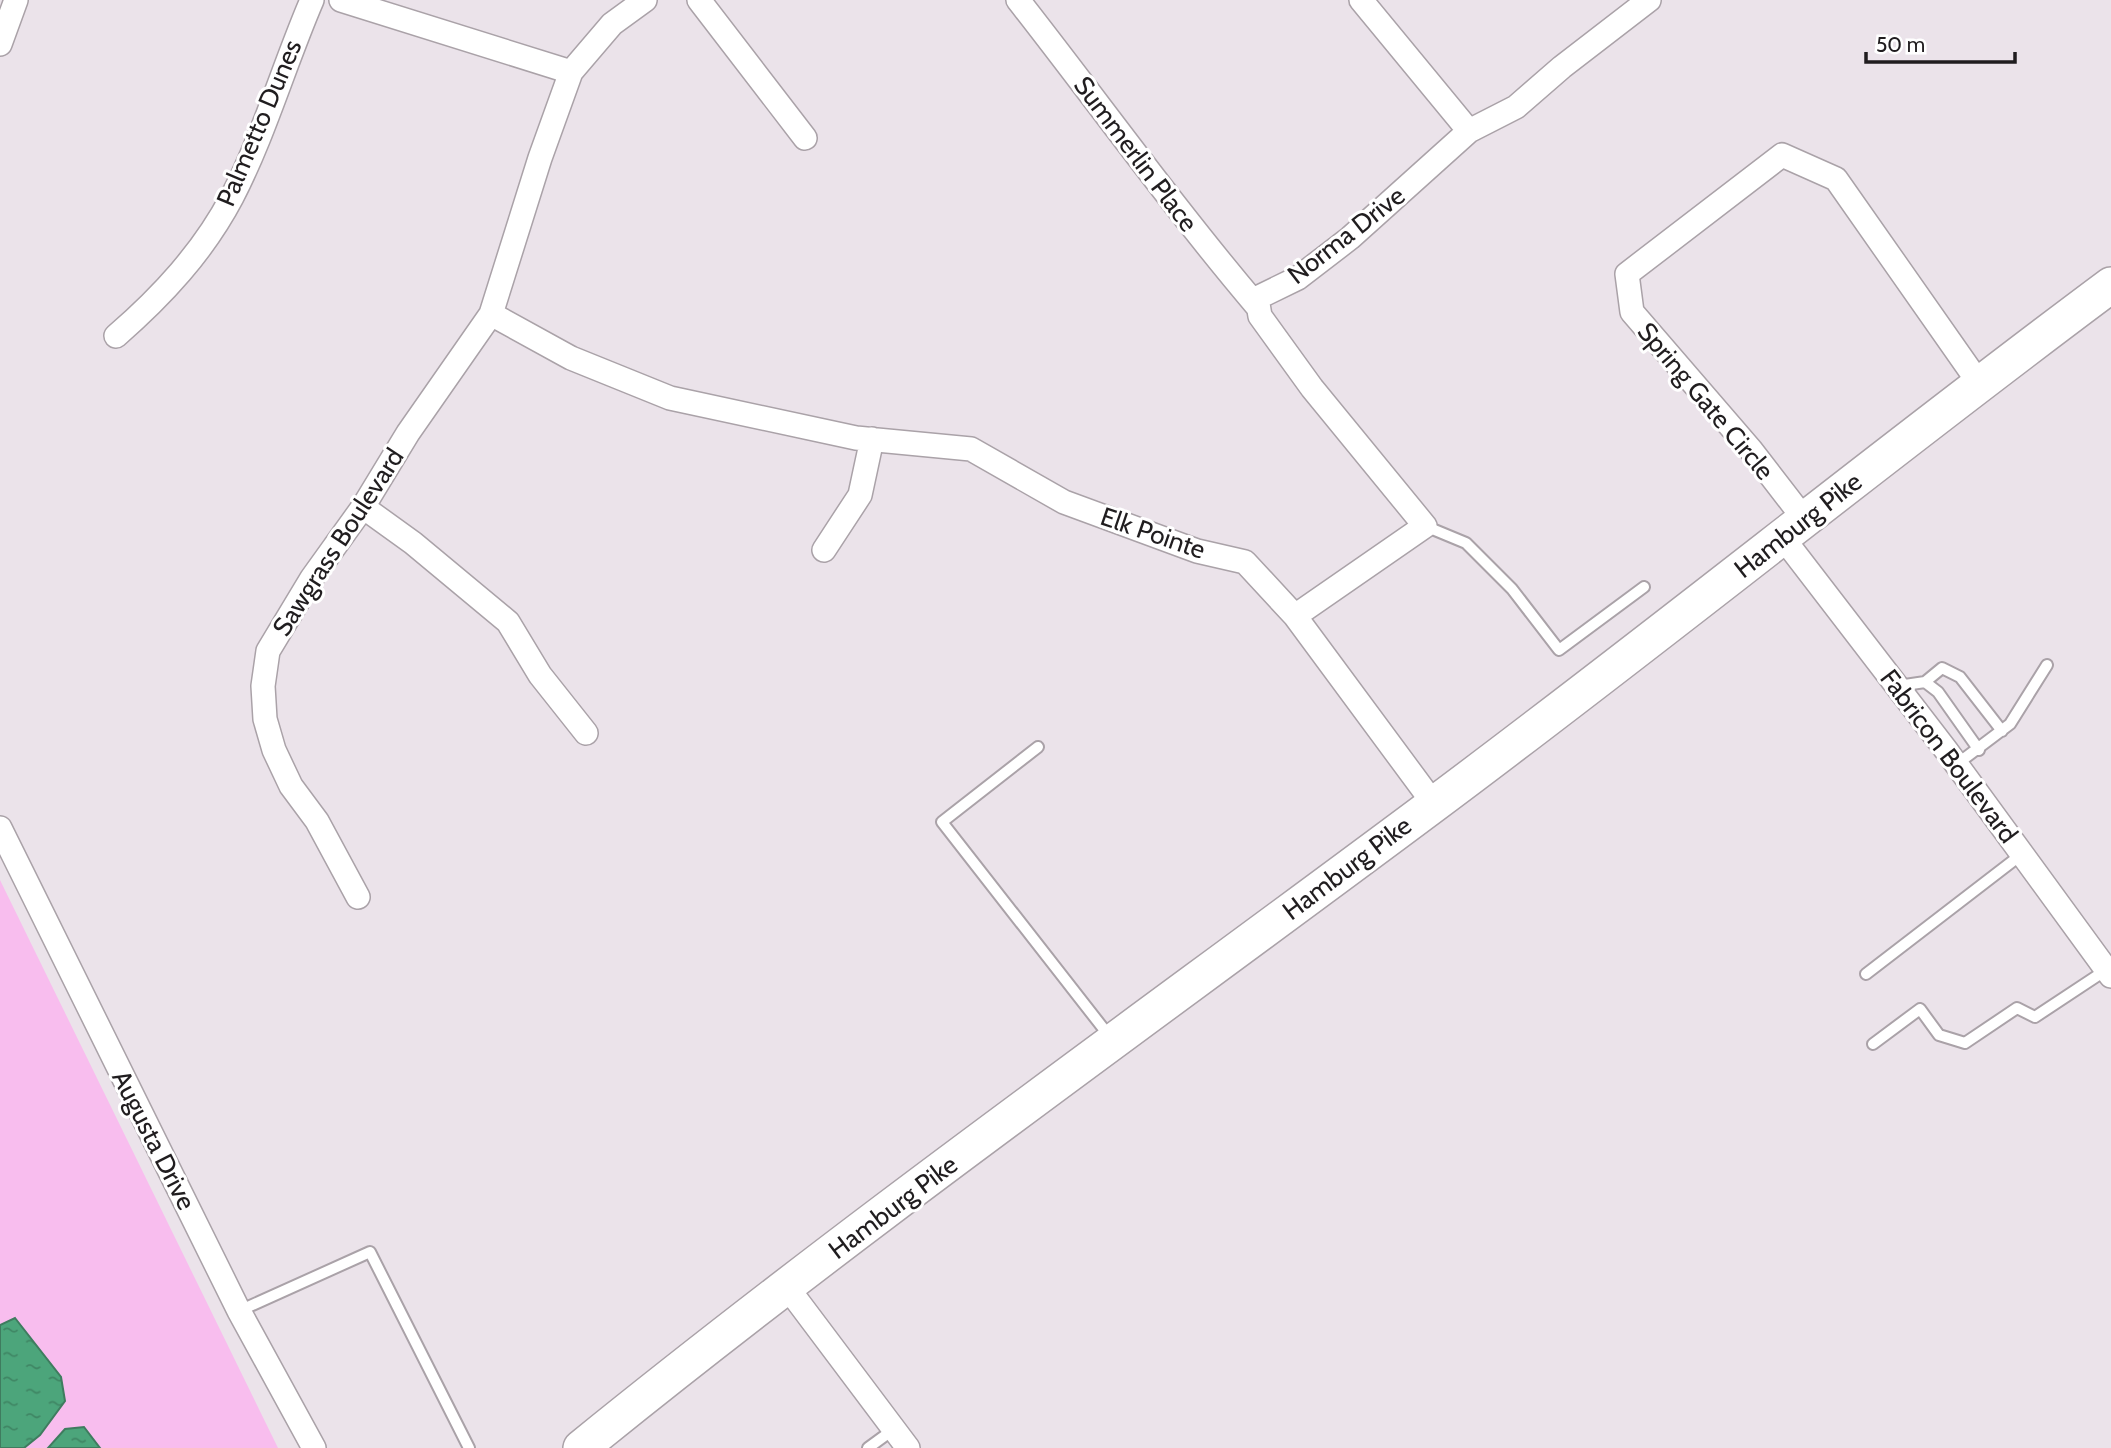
<svg xmlns="http://www.w3.org/2000/svg" width="2111" height="1448" viewBox="0 0 2111 1448" font-family="Cabin,sans-serif">
<style>
.grass{fill:#f8bdee}
.water{fill:url(#water-ripples);stroke:#3f7c5f;stroke-width:2}
.lines{fill:none;stroke-linecap:round;stroke-linejoin:round}
.service-casing{stroke:#aaa2a8;stroke-width:14}
.minor-casing{stroke:#aaa2a8;stroke-width:26}
.primary-casing{stroke:#aaa2a8;stroke-width:38}
.service{stroke:#fff;stroke-width:10}
.minor{stroke:#fff;stroke-width:23}
.primary{stroke:#fff;stroke-width:35}
.labels{text-anchor:middle;dominant-baseline:central;stroke-width:6;stroke-linejoin:round;paint-order:stroke}
.street-label{font-size:26px;fill:#201d1f;stroke:#fff}
</style>
<defs>
<pattern id="water-ripples" width="26" height="14" patternUnits="userSpaceOnUse" patternTransform="scale(1.75)"><rect width="26" height="14" fill="#4ca57b"/><path d="M2 4q2-2 4 0t4 0M15 11q2-2 4 0t4 0" fill="none" stroke="#3f8664"/></pattern>
</defs>
<rect width="100%" height="100%" fill="#ebe3ea"/>
<path class="grass" d="M0,880L278,1448H0Z"/>
<path class="water" d="M15,1318L61,1377L65,1401L40,1435L24,1448H0V1325Z
M84,1427L100,1448H48L65,1429Z"/>
<g class="lines">
<g class="service-casing">
<path id="service" d="M1425,526L1466,543L1512,589L1559,650L1644,587
M1925,682L1942,668L1960,677L2002,731
M1898,686L1925,682L1938,692L1979,750
M1038,747L942,822L1110,1037
M1957,764L2010,724L2047,665
M1866,974L2022,854
M1873,1044L1920,1009L1939,1035L1965,1043L2017,1008L2035,1017L2106,970
M239,1311L370,1252L469,1448
M868,1448L894,1429"/>
</g>
<g class="minor-casing">
<path id="minor" d="M341,0L571,72
M699,0L805,138
M1018,0C1098,102 1173,207 1257,306
M1361,0L1469,131
M0,44L16,0
M491,314L571,358L670,398L856,438L971,449L1064,502L1197,551L1245,562L1295,616L1434,804
M116,336C162,296 203,252 232,197C264,135 284,65 312,0
M363,507L413,543L508,622L540,675L586,733
M1805,520L1751,450L1632,312L1627,274L1782,155L1836,179L1979,383
M1783,538L1946,750L2111,976
M824,550L860,495L872,439
M1295,616L1425,526L1312,388L1260,316L1257,298L1298,278L1350,238L1469,131L1516,107L1562,67L1649,0
M0,828L239,1311L314,1448
M358,897L317,821L291,786L274,750L265,719L263,686L268,651L312,578L363,507L408,433L491,314L540,158L571,72L612,24L645,0
M787,1287L908,1448"/>
</g>
<g class="primary-casing">
<path id="primary" d="M581,1448C856,1225 1145,1020 1429,808C1659,637 1881,456 2111,285"/>
</g>
<use href="#service" class="service"/>
<use href="#minor" class="minor"/>
<use href="#primary" class="primary"/>
</g>
<g class="labels">
<g class="street-label">
<text transform="translate(259 123) rotate(-67)">Palmetto Dunes</text>
<text transform="translate(1136 154) rotate(53)">Summerlin Place</text>
<text transform="translate(1346 235) rotate(-38)">Norma Drive</text>
<text transform="translate(1706 401) rotate(50)">Spring Gate Circle</text>
<text transform="translate(1798 525) rotate(-38)">Hamburg Pike</text>
<text transform="translate(1153 533) rotate(19)">Elk Pointe</text>
<text transform="translate(338 542) rotate(-57)">Sawgrass Boulevard</text>
<text transform="translate(1949 756) rotate(53)">Fabricon Boulevard</text>
<text transform="translate(1347 868) rotate(-37)">Hamburg Pike</text>
<text transform="translate(154 1140) rotate(63)">Augusta Drive</text>
<text transform="translate(893 1207) rotate(-37)">Hamburg Pike</text>
</g>
</g>
<path d="M1866 52v10h149v-10" fill="none" stroke="#201d1f" stroke-width="3.5"/>
<text x="1876" y="52" font-size="21" fill="#201d1f" stroke="#ffffff" stroke-width="5" paint-order="stroke">50 m</text>
</svg>
